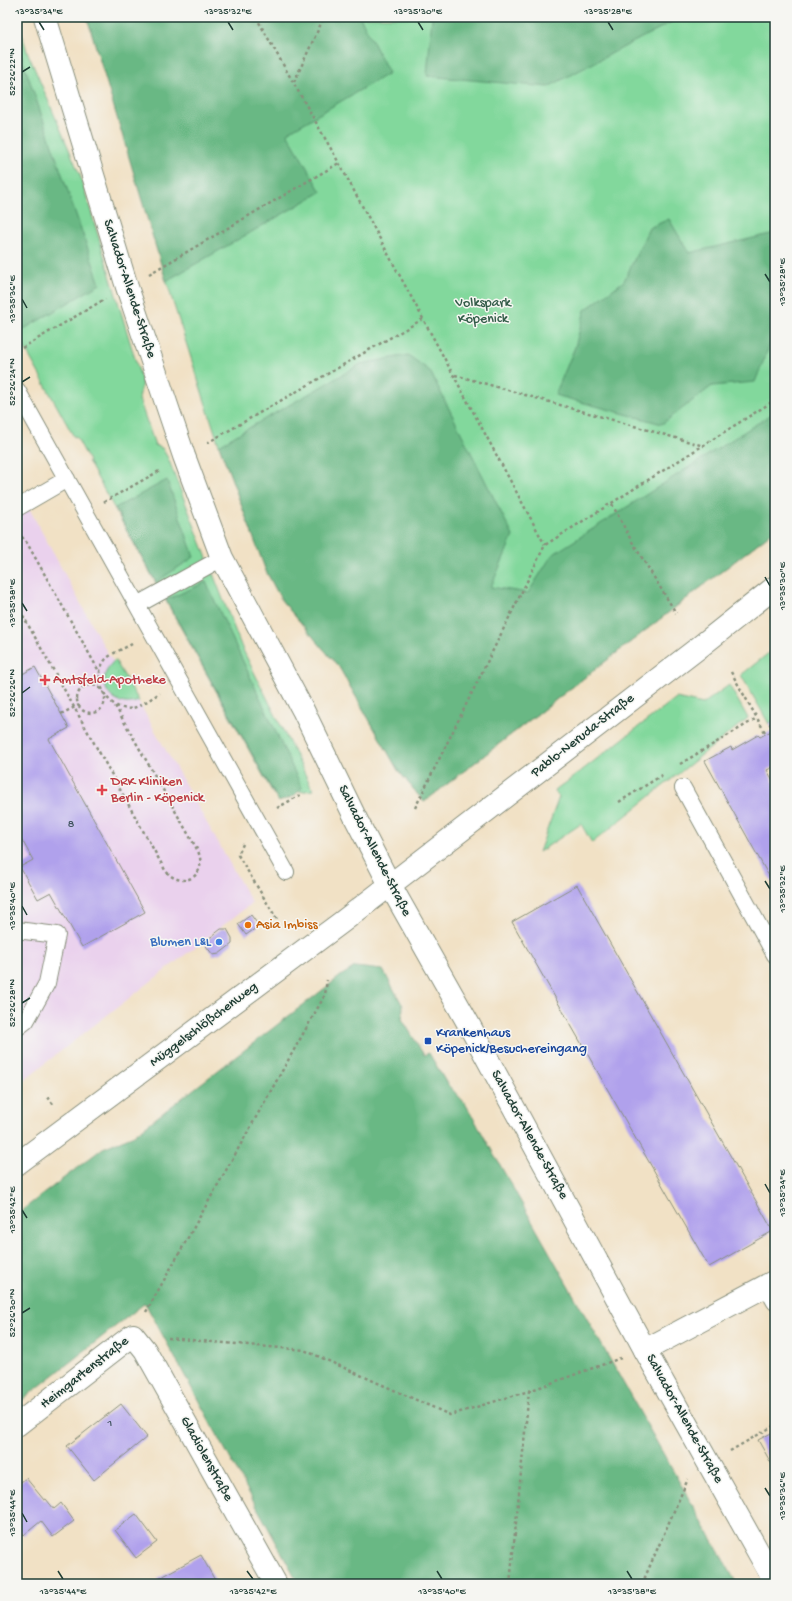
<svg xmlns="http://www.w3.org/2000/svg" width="792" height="1601" viewBox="0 0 792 1601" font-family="'Gochi Hand',sans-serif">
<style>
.built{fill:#ead1ed}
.green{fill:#82d89c;stroke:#508a68}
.forest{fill:#69b884;stroke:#447a5c}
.building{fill:#b0a1ec}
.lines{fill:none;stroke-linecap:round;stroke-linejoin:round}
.lane-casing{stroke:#888f7c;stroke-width:18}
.street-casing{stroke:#888f7c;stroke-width:24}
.secondary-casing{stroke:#888f7c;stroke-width:24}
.path{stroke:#888f7c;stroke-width:2.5;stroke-dasharray:3 3;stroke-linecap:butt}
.lane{stroke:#fff;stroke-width:16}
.street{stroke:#fff;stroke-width:22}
.secondary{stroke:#fff;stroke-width:22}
.ticks{fill:none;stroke:#1f3d34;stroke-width:1.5}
.health-dot{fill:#e0444e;stroke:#f6f6f2;stroke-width:1.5}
.food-dot{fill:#e8710a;stroke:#f6f6f2;stroke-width:1.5}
.shop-dot{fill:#3f7fe0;stroke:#f6f6f2;stroke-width:1.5}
.transit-dot{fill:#1a4fb4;stroke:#f6f6f2;stroke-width:1.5}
.labels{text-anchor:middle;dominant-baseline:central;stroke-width:3;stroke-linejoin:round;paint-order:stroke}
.number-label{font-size:12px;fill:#435662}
.street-label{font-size:14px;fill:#1f3d34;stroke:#f6f6f2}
.park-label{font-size:14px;fill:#335c49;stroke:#f6f6f2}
.health-label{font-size:14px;fill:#be3a42;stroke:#f6f6f2;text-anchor:start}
.food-label{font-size:14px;fill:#c56008;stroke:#f6f6f2;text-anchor:start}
.shop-label{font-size:14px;fill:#366cbe;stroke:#f6f6f2;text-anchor:end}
.transit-label{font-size:14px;fill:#164399;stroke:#f6f6f2;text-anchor:start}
.neatline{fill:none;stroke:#1f3d34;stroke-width:1.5}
.ticks-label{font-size:10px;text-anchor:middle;fill:#1f3d34}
</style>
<rect width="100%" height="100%" fill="#f6f6f2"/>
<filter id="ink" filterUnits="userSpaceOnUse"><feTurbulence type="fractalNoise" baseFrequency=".025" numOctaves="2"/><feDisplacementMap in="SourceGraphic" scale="8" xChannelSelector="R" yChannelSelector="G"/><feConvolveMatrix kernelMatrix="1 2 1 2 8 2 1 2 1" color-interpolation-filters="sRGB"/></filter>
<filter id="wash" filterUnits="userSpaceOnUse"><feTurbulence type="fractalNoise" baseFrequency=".012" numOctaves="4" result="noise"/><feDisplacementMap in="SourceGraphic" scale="16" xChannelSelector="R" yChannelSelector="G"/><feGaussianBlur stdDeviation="0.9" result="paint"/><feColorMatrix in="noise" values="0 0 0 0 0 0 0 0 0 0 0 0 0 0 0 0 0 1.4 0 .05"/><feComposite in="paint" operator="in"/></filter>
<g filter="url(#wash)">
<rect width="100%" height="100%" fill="#f1e1c5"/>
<path class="built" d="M17,486L108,654L124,676L252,903L17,1085Z"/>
<path class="green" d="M87,17H775V530L424,802L398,770L339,667L282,601L266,571L219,445L172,299Z
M17,18L27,51L80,175L142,382L139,399L155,445L162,448L168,458L242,648L313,790L274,795L88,461H89L76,436L74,437L17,334Z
M775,648V720L769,724L741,675Z
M115,660L139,701C110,712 92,679 115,660Z
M729,685L748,718L592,843L581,824L539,852L559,797L555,791L676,698L703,704Z"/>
<path class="forest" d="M87,17H360L389,73L287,133L321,192L166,281Z
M432,17H681L548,87L427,76Z
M17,44L100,284L19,332L17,329Z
M669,219L689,253L775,233V332L755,382L712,386L662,424L555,395L575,347L585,310L624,281L649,228Z
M408,355L430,371L513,536L491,587L528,593L552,555L775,412V530L424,802L398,770L339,667L282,601L266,571L219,445L361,364Z
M167,480L194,557L156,582L115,508Z
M206,582L302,788L294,796L279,802L166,600Z
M355,967L383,970L403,1006L402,1019L424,1055L429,1053L447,1084L465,1103L737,1584H299L145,1303L17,1404V1214L103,1148L134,1135L342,975Z"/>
<g id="blocks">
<path class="building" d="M35,667L69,728L49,739L145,912L82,947L51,892L38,899L20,867L33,860L17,831V677Z
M775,720V766L767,770L775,784V887L705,761L731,747L732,750L758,735L760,737L773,730L769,724Z
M577,885L773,1231L709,1267L512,922Z
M251,915L259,926L246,935L238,924Z
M221,929H227L232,938V944L219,954L213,955L206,946L207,940Z
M121,1404L147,1437L94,1480L67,1446Z
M775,1431V1470L758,1440Z
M26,1478L44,1500L46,1499L54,1509L61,1503L74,1521L53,1537L41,1521L24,1535L17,1526V1485Z
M136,1514L157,1542L136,1558L115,1530Z
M201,1555L217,1584H160L157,1579Z"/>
</g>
</g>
<g filter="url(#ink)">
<use href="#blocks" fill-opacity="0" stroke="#888f7c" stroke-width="1"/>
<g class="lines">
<g class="lane-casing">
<path id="lane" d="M17,390L286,872
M17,508L67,479
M137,605L222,558
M683,788L775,955
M17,930L57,935L47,983L26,1021L17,1028
M766,1286L775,1302"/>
</g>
<g class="street-casing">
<path id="street" d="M645,1350L775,1281
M17,1425L133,1335L145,1350L276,1584"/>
</g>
<g class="secondary-casing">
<path id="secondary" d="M45,17L127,287L184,456L222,558L303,710L356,819L390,885L468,1023L645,1350L775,1582
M17,1164L342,922L697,649L775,587"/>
</g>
<path class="path" d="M256,17L339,163L545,545
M294,82L324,17
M149,274L339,163
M17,351L105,299
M455,375L704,446
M207,443L423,319
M104,502L161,470
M612,504L631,540L676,613
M17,533L22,537L27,543L100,673
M17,605L165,870C180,890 209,878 198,851L114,704
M132,644C125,648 112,653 106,659C89,678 109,714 133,708C141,706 153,697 160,693
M731,672L766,734
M77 699a14 14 0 1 1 28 0a14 14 0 1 1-28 0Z
M61,714L79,705
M680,764L757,718
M619,802L664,774
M277,808L302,794
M415,808L545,545L775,400
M243,844L238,855L278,921
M48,1097L53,1104
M146,1312L325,995L327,980
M168,1338L304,1350L450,1415L529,1391L621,1358
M730,1451L775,1425
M510,1584L529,1391
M642,1584L688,1479"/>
<use href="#lane" class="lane"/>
<use href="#street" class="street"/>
<use href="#secondary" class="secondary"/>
</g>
</g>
<path class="ticks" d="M39,22L44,30M228,22L233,30M418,22L423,30M608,22L613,30M22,72L30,67M765,274L770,282M22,299L27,308M22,382L30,377M765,577L770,586M22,603L27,611M22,693L30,687M765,881L770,889M22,906L27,915M22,1003L30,998M765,1184L770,1193M22,1210L27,1218M22,1313L30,1308M765,1488L770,1496M22,1513L27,1522M58,1571L63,1579M247,1571L253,1579M437,1571L442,1579M627,1571L632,1579"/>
<g class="health-dot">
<path d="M43 674h4v4h4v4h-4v4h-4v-4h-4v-4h4z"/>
<path d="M100 784h4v4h4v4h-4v4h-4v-4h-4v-4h4z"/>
</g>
<circle class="food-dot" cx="248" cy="925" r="4"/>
<circle class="shop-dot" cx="219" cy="942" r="4"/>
<rect class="transit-dot" x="424" y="1037" width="8" height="8" rx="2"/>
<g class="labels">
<g class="number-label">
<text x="71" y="825">8</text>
<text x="110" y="1424">1</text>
</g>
<g class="street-label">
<text transform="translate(129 289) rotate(72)">Salvador-Allende-Straße</text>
<text transform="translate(583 736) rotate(-38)">Pablo-Neruda-Straße</text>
<text transform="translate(374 851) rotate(63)">Salvador-Allende-Straße</text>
<text transform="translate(204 1025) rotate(-37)">Müggelschlößchenweg</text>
<text transform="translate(529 1135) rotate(61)">Salvador-Allende-Straße</text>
<text transform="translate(85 1373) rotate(-38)">Heimgartenstraße</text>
<text transform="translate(684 1419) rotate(61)">Salvador-Allende-Straße</text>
<text transform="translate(206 1459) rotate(61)">Gladiolenstraße</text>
</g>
<g class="park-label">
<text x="483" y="303">Volkspark<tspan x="483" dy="16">Köpenick</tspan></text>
</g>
<g class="health-label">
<text x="53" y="680">Amtsfeld-Apotheke</text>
<text x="111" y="782">DRK Kliniken<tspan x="111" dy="16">Berlin - Köpenick</tspan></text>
</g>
<g class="food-label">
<text x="256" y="925">Asia Imbiss</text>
</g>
<g class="shop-label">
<text x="211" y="942">Blumen L&amp;L</text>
</g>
<g class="transit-label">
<text x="436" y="1033">Krankenhaus<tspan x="436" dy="16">Köpenick/Besuchereingang</tspan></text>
</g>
</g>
<rect width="792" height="1601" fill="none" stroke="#f6f6f2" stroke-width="44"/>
<rect x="22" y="22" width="748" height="1557" class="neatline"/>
<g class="ticks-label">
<text x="39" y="14">13°35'34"E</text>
<text x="228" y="14">13°35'32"E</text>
<text x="418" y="14">13°35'30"E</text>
<text x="608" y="14">13°35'28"E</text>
<text transform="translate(11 72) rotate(-90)" y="4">52°26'22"N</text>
<text transform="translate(781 282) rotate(-90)" y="4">13°35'28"E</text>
<text transform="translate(11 299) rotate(-90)" y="4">13°35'36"E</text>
<text transform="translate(11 382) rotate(-90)" y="4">52°26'24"N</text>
<text transform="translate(781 586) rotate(-90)" y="4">13°35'30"E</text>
<text transform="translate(11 603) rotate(-90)" y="4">13°35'38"E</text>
<text transform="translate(11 693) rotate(-90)" y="4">52°26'26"N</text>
<text transform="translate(781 889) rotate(-90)" y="4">13°35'32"E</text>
<text transform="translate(11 906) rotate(-90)" y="4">13°35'40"E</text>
<text transform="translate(11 1003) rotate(-90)" y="4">52°26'28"N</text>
<text transform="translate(781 1193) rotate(-90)" y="4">13°35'34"E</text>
<text transform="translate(11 1210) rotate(-90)" y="4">13°35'42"E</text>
<text transform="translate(11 1313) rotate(-90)" y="4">52°26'30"N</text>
<text transform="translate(781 1496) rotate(-90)" y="4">13°35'36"E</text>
<text transform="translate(11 1513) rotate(-90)" y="4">13°35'44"E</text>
<text x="63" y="1594">13°35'44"E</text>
<text x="253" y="1594">13°35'42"E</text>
<text x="442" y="1594">13°35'40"E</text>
<text x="632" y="1594">13°35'38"E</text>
</g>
</svg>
